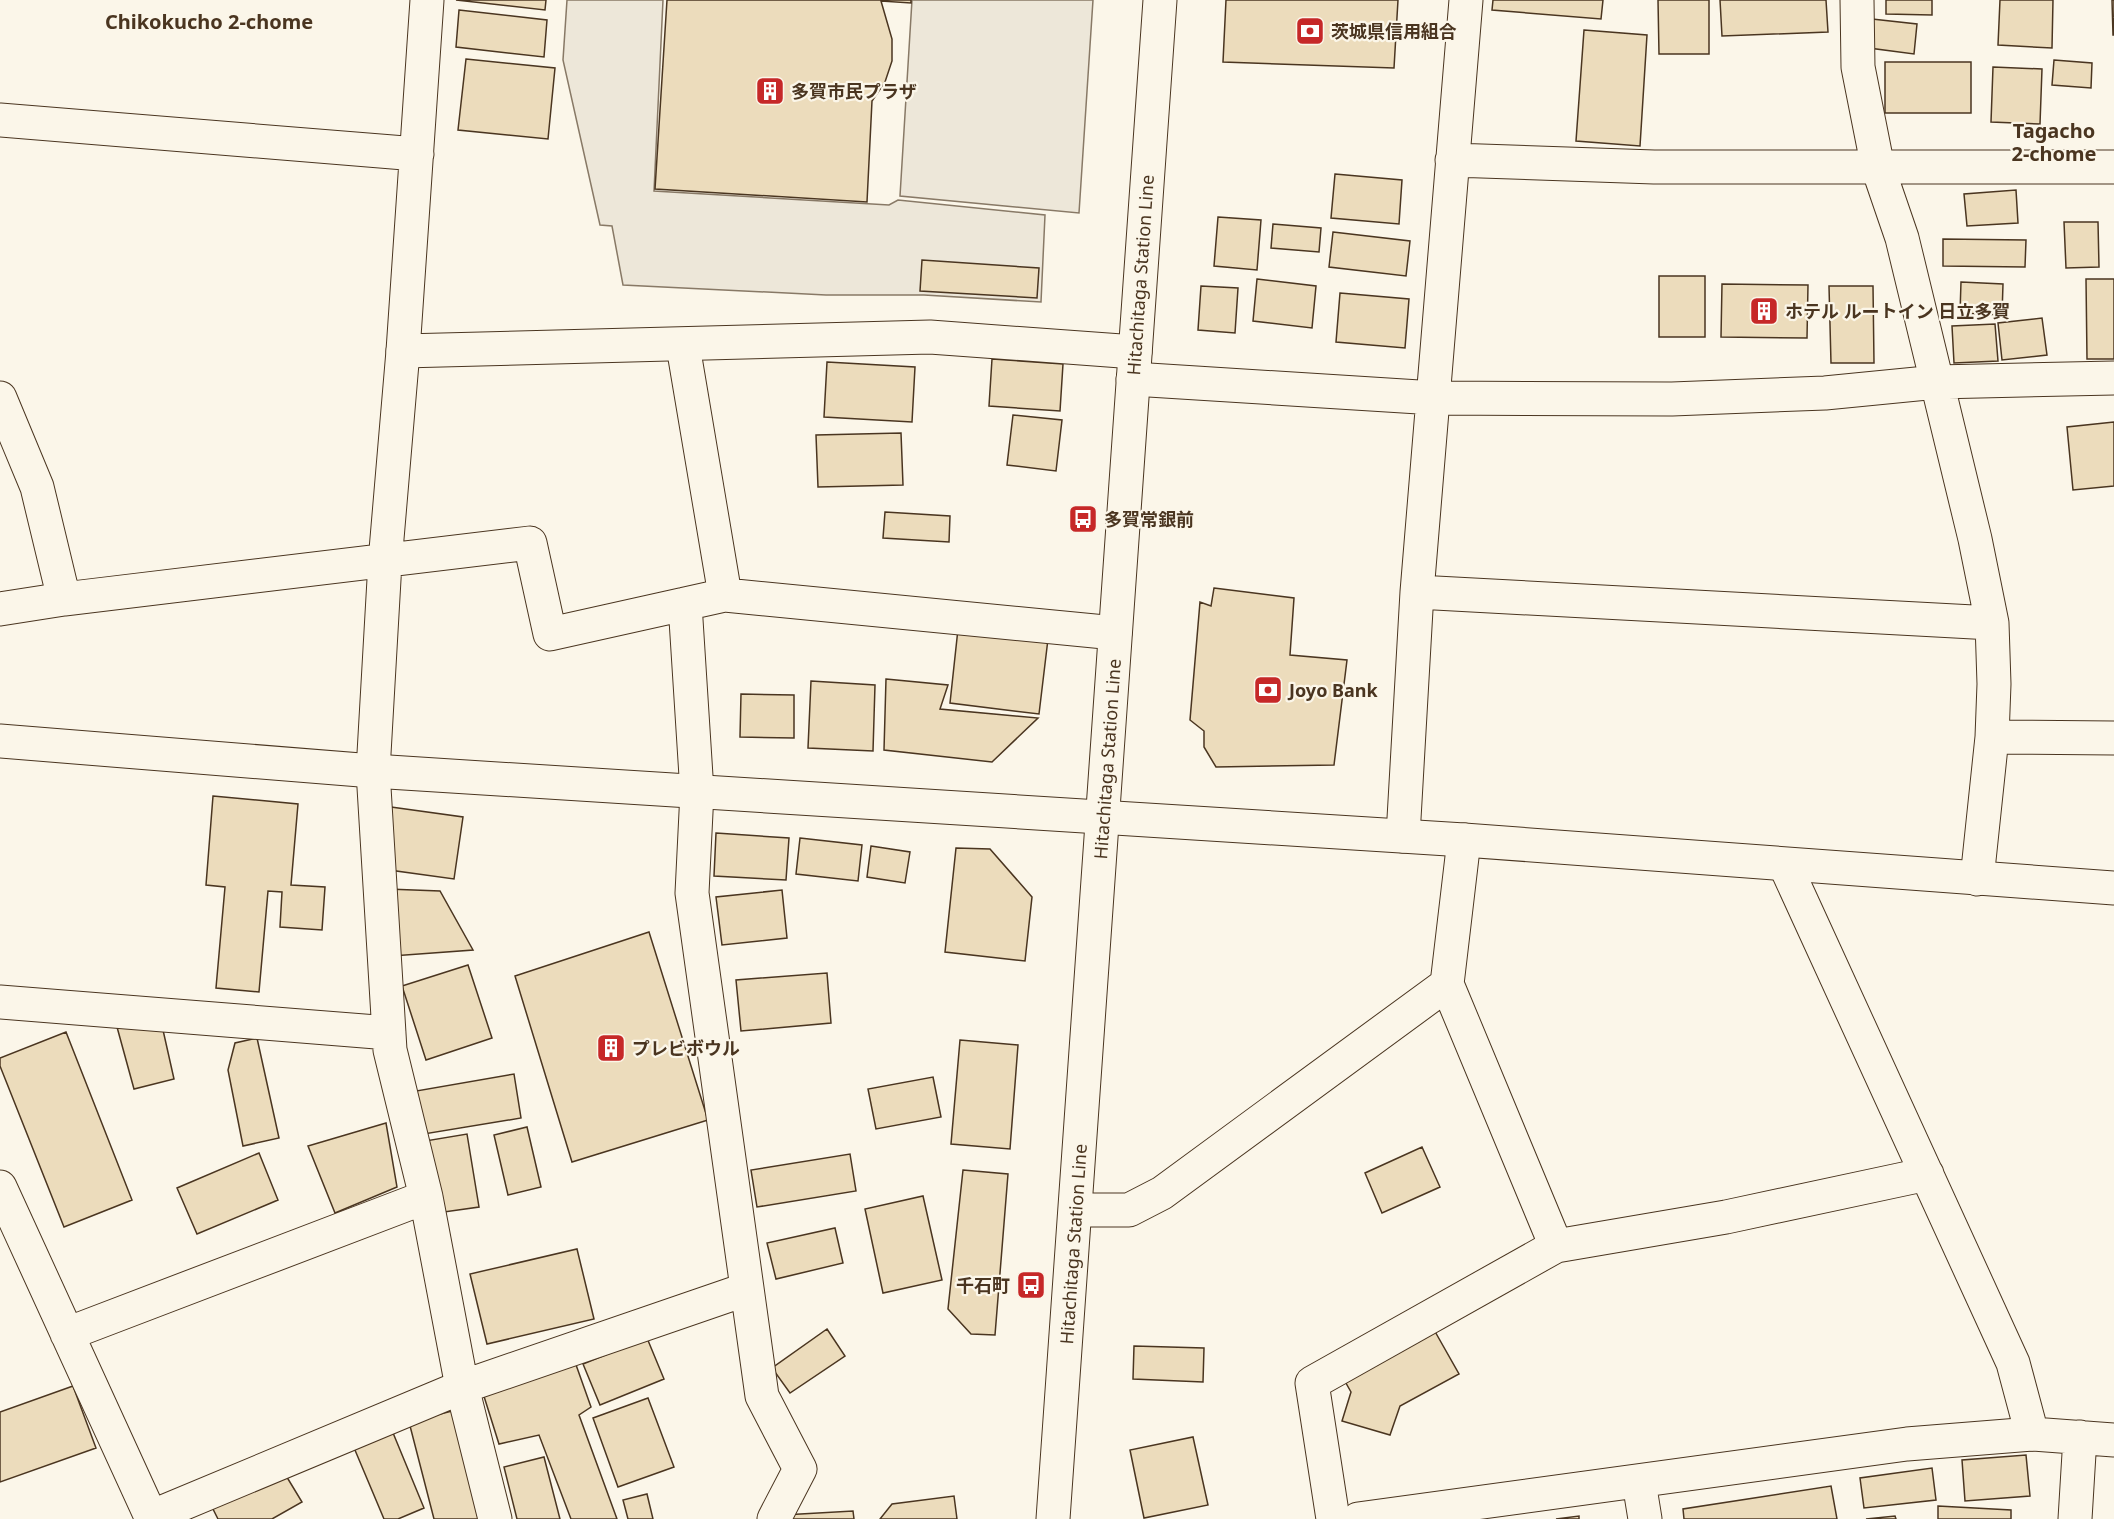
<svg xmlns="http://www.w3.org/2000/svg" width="2114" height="1519" viewBox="0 0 2114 1519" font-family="'Noto Sans','Noto Sans JP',sans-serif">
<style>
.parking{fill:#ede7d9;stroke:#887966;stroke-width:1.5}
.building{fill:#ecdcbc;stroke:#4a3520;stroke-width:1.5}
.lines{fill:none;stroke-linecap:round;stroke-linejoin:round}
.minor-casing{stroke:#4a3520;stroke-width:35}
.tertiary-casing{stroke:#4a3520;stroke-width:35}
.secondary-casing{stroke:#4a3520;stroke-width:35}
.minor{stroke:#fbf6e9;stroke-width:33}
.tertiary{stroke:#fbf6e9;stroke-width:33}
.secondary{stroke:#fbf6e9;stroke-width:33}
.labels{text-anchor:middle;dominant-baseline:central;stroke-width:4.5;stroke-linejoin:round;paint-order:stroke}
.poi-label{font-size:18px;font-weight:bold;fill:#4a3520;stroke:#fbf6e9;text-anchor:start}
.street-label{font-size:18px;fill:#4a3520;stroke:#fbf6e9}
.neighbourhood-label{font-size:20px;font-weight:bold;fill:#4a3520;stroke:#fbf6e9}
</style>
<rect width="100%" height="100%" fill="#fbf6e9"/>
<path class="parking" d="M567,0H663L654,191L889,205L898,200L1045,215L1041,302L924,295H826L623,285L612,226L600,225L563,60Z
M912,0H1093L1079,213L900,196Z"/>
<path class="building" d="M456,0H546L545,10Z
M667,0H911V3L881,1L892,39V61L885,82L872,101L867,202L655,189Z
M1226,0H1398L1394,68L1223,62Z
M1493,0H1603L1601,19L1492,10Z
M1658,0H1709V54H1659Z
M1720,0H1826L1828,32L1722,36Z
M1886,0H1932V15L1886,14Z
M2000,0H2053L2052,48L1998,45Z
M2112,0H2114V35H2113Z
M459,10L547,20L544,57L456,47Z
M1872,19L1917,24L1914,54L1869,48Z
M1584,30L1647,35L1640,146L1576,141Z
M466,59L555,68L548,139L458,130Z
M2054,60L2092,63L2091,88L2052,85Z
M1885,62H1971V113H1885Z
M1993,67L2042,69L2040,124L1991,122Z
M1335,174L1402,180L1399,224L1331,218Z
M2016,190L2018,223L1967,226L1964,194Z
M1218,217L1261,220L1257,270L1214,266Z
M2064,222H2098L2099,267L2066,268Z
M1273,224L1321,228L1319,252L1271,248Z
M1333,232L1410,241L1406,276L1329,267Z
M1943,239L2026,240L2025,267L1943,266Z
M922,260L1039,268L1037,298L920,291Z
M1659,276H1705V337H1659Z
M1257,279L1316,286L1312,328L1253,321Z
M2086,279H2114V359H2087Z
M1961,282L2003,284L2002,315L1960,313Z
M1722,284L1808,285L1807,338L1721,337Z
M1201,286L1238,288L1235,333L1198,330Z
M1829,286H1873L1874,363H1831Z
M1340,293L1409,299L1405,348L1336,342Z
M2042,318L2047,355L2002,360L1998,323Z
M1995,324L1998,361L1954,363L1952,326Z
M992,359L1063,364L1060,411L989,406Z
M827,362L915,367L912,422L824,417Z
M1013,415L1062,420L1056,471L1007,465Z
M2114,422V486L2073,490L2067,427Z
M901,433L903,485L818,487L816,435Z
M885,512L950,516L949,542L883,538Z
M1214,588L1294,598L1290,655L1347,660L1334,765L1216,767L1204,747V731L1190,720L1200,602L1211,606Z
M958,629L1048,639L1039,714L950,703Z
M886,679L948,685L940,709L1038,718L992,762L884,750Z
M811,681L875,685L873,751L808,748Z
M741,694L794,695V738L740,737Z
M213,796L298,804L291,885L325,887L322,930L280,927L282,892L268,891L259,992L216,988L225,887L206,885Z
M391,807L463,817L454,879L382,869Z
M716,833L789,838L786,880L714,876Z
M800,838L862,845L858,881L796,874Z
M871,846L910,852L905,883L867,877Z
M956,848L990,849L1032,897L1025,961L945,952Z
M387,889L440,891L473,950L392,956Z
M782,890L787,938L722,945L716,897Z
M649,932L708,1120L572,1162L515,976Z
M468,965L492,1038L426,1060L402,986Z
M827,973L831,1023L741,1031L736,980Z
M117,1027L163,1030L174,1079L134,1089Z
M66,1032L132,1200L64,1227L0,1066V1058Z
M257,1038L279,1138L243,1146L228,1070L235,1043Z
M960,1040L1018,1045L1010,1149L951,1144Z
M514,1074L521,1118L424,1134L416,1091Z
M933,1077L941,1117L876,1129L868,1089Z
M386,1123L397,1187L335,1213L308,1146Z
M527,1127L541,1187L508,1195L494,1135Z
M467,1134L479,1207L437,1213L425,1141Z
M1422,1147L1440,1187L1382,1213L1365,1173Z
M259,1153L278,1200L197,1234L177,1188Z
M850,1154L856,1191L757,1207L751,1170Z
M963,1170L1008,1174L995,1335L971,1334L948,1309Z
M923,1196L942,1280L883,1293L865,1209Z
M835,1228L843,1263L776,1279L767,1243Z
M577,1249L594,1319L487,1344L470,1274Z
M1433,1328L1459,1374L1400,1406L1390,1435L1342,1421L1351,1392L1342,1376Z
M827,1329L845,1356L790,1393L772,1368Z
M647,1338L664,1379L600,1405L583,1364Z
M1134,1346L1204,1348L1203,1382L1133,1379Z
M575,1362L591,1407L579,1415L617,1519H571L539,1435L499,1444L482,1390Z
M73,1386L96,1448L0,1482V1412Z
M648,1398L674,1467L618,1487L593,1418Z
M452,1411L480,1519H434L409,1422Z
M391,1428L424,1508L398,1519H384L352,1443Z
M1193,1437L1208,1505L1144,1518L1130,1450Z
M2026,1455L2030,1496L1965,1501L1962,1460Z
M544,1457L560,1519H517L504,1467Z
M1932,1468L1936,1500L1864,1508L1860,1478Z
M282,1469L302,1502L272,1519H218L212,1507Z
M1831,1486L1837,1519H1684L1683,1509Z
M647,1494L653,1519H628L623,1500Z
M954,1496L957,1519H880L892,1504Z
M1938,1506L2011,1510V1519H1938Z
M853,1511L854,1519H781L783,1515Z
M1579,1516V1519H1556Z
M1895,1516L1896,1519H1866Z"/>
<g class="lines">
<g class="minor-casing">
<path id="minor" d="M427,0L403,351L385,562L373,771L390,1050L426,1197L462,1387L495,1519
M1857,0L1858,67L1878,168L1902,238L1975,539L1992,623L1994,684L1992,737L1977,879
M0,120L417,154
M1452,160L1654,167H2114
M1133,379L1435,398L1672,399L1825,393L1937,382L2114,378
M0,398L37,487L64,599
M1417,592L1992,623
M725,595L1115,633
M685,604L697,792L692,893L762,1396L800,1469L774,1519
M0,609L64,599L530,543L550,634L725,595L683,346
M1992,737L2114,738
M1403,836L1417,592L1466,0
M1785,865L2013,1363L2032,1434L2114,1440
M1447,984L1556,1246
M0,1002L389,1033
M0,1187L152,1519
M1076,1210H1129L1162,1193L1447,984L1464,840
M67,1334L426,1197
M151,1517L462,1387L747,1289
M1333,1519L1312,1383L1556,1246L1726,1217L1927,1174
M2075,1519L2080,1437"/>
</g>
<g class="tertiary-casing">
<path id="tertiary" d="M403,351L930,337L1135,352
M0,741L373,771L1464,840L2114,888
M1639,1482L1645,1519
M1358,1519L1907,1444L2032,1434"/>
</g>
<g class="secondary-casing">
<path id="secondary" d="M1053,1519L1160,0"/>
</g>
<use href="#minor" class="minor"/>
<use href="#tertiary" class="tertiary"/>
<use href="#secondary" class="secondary"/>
</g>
<defs>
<g id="bank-square" transform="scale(1.5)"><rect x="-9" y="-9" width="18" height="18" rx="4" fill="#c62828" stroke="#fbf6e9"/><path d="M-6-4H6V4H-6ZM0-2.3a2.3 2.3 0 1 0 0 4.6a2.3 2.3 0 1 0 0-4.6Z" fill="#fff"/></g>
<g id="building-square" transform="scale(1.5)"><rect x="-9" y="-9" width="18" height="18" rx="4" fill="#c62828" stroke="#fbf6e9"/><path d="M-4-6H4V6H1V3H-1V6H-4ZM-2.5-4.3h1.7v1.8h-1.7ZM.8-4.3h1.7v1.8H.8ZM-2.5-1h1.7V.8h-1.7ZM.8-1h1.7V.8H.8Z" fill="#fff"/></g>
<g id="bus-square" transform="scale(1.5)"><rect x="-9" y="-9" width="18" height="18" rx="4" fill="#c62828" stroke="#fbf6e9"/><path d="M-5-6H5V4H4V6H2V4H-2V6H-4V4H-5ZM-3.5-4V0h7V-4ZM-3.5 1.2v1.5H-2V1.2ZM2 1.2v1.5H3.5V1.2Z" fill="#fff"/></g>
</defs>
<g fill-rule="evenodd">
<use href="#bank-square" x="1310" y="31"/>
<use href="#building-square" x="770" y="91"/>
<use href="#building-square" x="1764" y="311"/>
<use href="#bus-square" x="1083" y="519"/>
<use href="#bank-square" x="1268" y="690"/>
<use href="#building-square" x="611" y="1048"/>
<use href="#bus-square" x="1031" y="1285"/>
</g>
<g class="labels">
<g class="poi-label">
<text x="1331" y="31">茨城県信用組合</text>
<text x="791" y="91">多賀市民プラザ</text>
<text x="1785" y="311">ホテル ルートイン 日立多賀</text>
<text x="1104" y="519">多賀常銀前</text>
<text x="1289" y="690">Joyo Bank</text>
<text x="632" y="1048">プレビボウル</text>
<text x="1010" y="1285" text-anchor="end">千石町</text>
</g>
<g class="street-label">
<text transform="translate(1140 275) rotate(-86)">Hitachitaga Station Line</text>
<text transform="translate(1107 759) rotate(-86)">Hitachitaga Station Line</text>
<text transform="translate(1073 1244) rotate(-86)">Hitachitaga Station Line</text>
</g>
<g class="neighbourhood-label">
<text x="209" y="21">Chikokucho 2-chome</text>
<text x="2054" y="130">Tagacho<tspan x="2054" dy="23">2-chome</tspan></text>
</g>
</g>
</svg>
